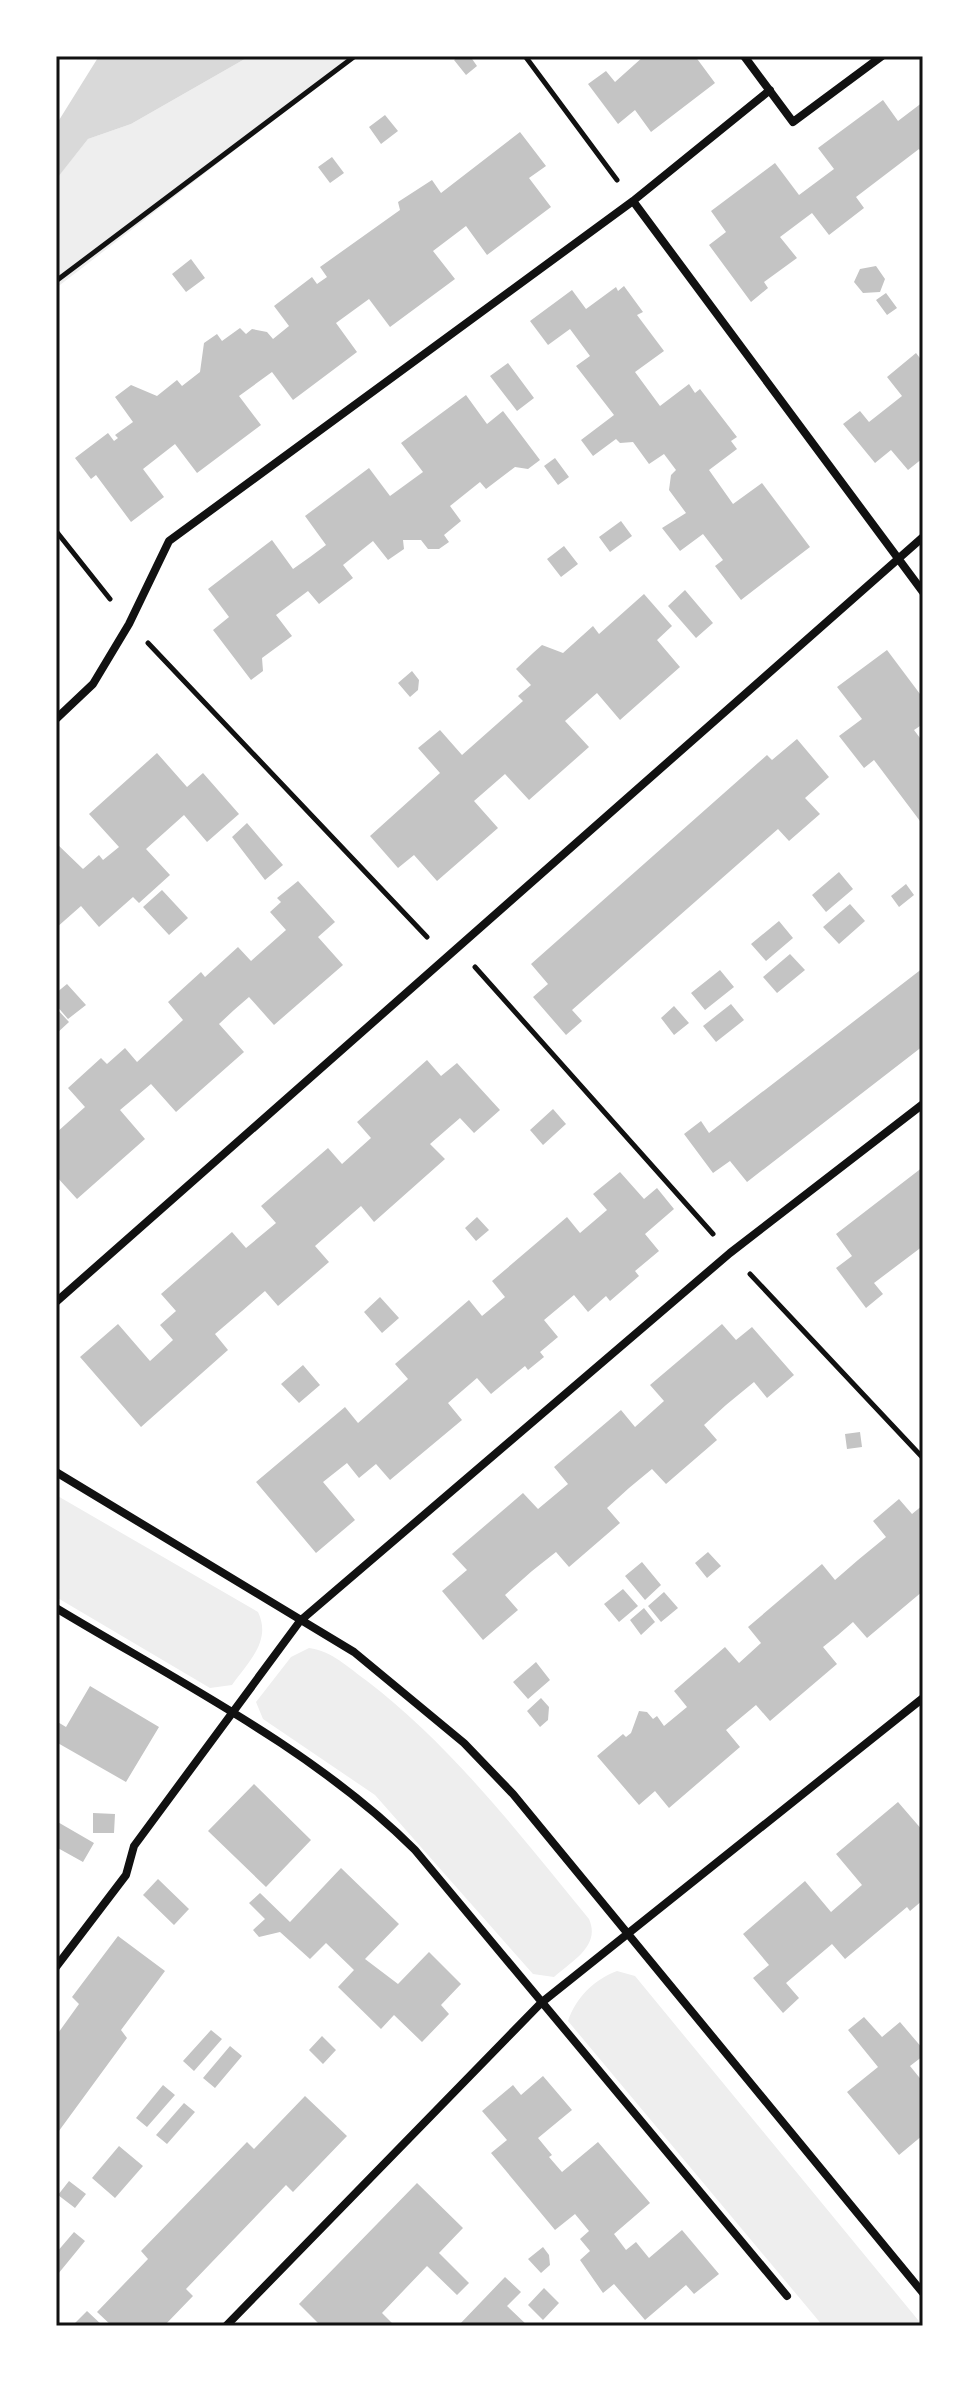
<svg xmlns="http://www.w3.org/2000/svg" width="979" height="2382" viewBox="0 0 979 2382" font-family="Cabin,sans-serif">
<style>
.green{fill:#eee}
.water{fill:#d9d9d9}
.building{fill:#c4c4c4}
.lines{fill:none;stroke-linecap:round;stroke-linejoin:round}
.path{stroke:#111;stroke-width:5}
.minor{stroke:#111;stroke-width:8}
.neatline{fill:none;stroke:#111;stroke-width:3}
</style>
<rect width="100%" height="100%" fill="#fff"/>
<path class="green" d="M250,56H357L56,288V179L88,139L131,124Z
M56,1495L258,1612C272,1641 248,1662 232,1685L210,1688L56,1597Z
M309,1648C332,1651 349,1668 367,1681C454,1748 520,1835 589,1919C601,1946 572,1961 554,1977L533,1974L375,1795L263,1719L256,1702L291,1657Z
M617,1971L635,1976L923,2326H823L568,2021C576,1998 593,1980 617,1971Z"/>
<path class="water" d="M99,56H250L131,124L88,139L58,177L56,125Z"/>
<path class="building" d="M459,56H470L477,66L466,75L454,60Z
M644,56H695L715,83L651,132L635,110L618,124L588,84L606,71L615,82Z
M883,100L898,121L923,102V155L919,149L856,197L864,208L829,235L812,213L780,237L797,258L764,282L768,288L751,302L709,245L726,232L711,211L775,163L799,195L834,169L818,148Z
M385,115L398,131L381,144L369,127Z
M520,132L546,166L529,178L551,207L487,255L466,226L433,251L455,279L390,327L369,299L336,323L357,352L293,400L272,372L239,396L261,425L197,473L175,444L143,469L164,497L131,522L96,475L91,479L75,458L108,433L114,441L118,438L115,435L133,422L115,397L131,385L157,396L177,380L182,386L200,372L204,343L217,334L222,341L240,328L246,334L252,329L267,332L273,339L289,326L274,306L312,277L317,284L327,277L320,267L400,210L398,202L432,180L441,193Z
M332,157L344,173L330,183L318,167Z
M191,259L205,278L186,292L172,274Z
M876,266L885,279L880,292L863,293L854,282L860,269Z
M624,286L643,312L637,315L664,351L635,372L660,406L689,384L695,393L700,389L737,437L731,441L737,449L709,470L733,504L762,483L810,547L741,600L715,566L723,560L703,534L680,551L662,528L686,513L669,490L671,475L676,470L664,454L649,464L633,442L620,443L616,439L593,456L581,440L614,415L576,366L590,356L570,329L548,345L530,321L572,290L586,309L616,287L618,291Z
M886,293L897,308L887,315L876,300Z
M916,353L923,362V458L908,470L891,450L875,463L843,424L860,411L869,422L902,396L887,377Z
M508,363L534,398L517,411L490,376Z
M466,395L487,424L503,411L540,460L528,469L515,467L486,489L480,482L450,506L461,521L444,535L449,542L439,549H428L421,540H403L404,549L388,560L373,541L343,565L353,578L319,604L308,591L276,615L292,636L262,658L263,671L251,680L213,630L229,617L208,589L272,540L293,569L310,557L326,545L305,516L369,468L390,496L423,472L401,443Z
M555,458L569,477L558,485L544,466Z
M621,521L632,536L610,552L599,537Z
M564,546L578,564L561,577L547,559Z
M685,590L713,623L696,638L668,606Z
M644,594L672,626L657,640L680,667L620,720L597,693L565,721L589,747L529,800L505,774L474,801L498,828L437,881L414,855L398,868L370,836L440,773L418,748L440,730L462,755L523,701L518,696L531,685L516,669L533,653L542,645L563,653L593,626L599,634Z
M887,650L923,698V724L914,730L923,742V825L874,760L864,768L839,736L862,719L837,687Z
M412,671L419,680L418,690L410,697L398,683Z
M797,739L829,777L805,798L820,814L789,841L778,829L572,1010L582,1021L566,1035L533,997L548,984L531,964L767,755L772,760Z
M157,753L187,787L203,773L239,814L207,842L184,815L146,849L170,875L139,903L133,897L99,927L81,906L56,928V843L83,869L99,855L103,860L119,847L89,814Z
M247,823L283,865L265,880L232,837Z
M839,872L853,889L826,912L812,895Z
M298,881L335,922L318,937L343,965L274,1025L249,997L234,1010L219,1024L244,1052L176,1112L151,1084L120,1110L145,1139L77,1199L56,1176V1133L85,1107L68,1088L101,1058L107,1064L125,1048L137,1062L183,1020L168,1002L201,972L205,977L238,947L251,961L286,930L270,912L281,902L277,898Z
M906,884L914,895L899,907L891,896Z
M162,890L188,918L169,935L143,907Z
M850,904L865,921L839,944L823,927Z
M779,921L793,938L766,961L751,944Z
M790,954L805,970L777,993L763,977Z
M923,968V1046L747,1182L730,1161L713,1173L684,1134L701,1121L709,1133Z
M720,970L734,987L705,1010L691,993Z
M67,984L86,1005L68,1019L56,1005V993Z
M731,1004L744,1020L716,1042L703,1026Z
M674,1006L689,1023L674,1035L661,1018Z
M56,1008L69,1022L56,1034Z
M427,1060L441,1076L457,1063L500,1110L474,1133L460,1118L430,1144L445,1159L374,1222L361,1206L315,1246L329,1262L278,1306L265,1291L242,1311L215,1334L228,1350L141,1427L80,1357L118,1324L150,1361L173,1340L160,1325L176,1311L161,1294L232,1232L246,1248L276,1223L261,1206L328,1148L342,1164L371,1138L357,1122Z
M553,1109L566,1124L543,1145L530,1130Z
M923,1167V1246L874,1283L883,1294L866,1308L836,1268L852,1256L836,1234Z
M620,1172L644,1199L657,1188L674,1209L645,1234L659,1251L635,1271L639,1276L610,1301L606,1296L588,1312L574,1295L544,1320L558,1337L540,1352L544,1357L528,1370L525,1366L491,1394L477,1378L448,1403L462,1420L390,1480L376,1464L359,1478L347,1463L323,1482L355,1520L316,1553L256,1482L345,1407L358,1423L408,1379L395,1364L469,1300L482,1316L505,1297L492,1281L567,1217L580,1233L607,1210L593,1194Z
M477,1217L489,1230L476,1241L465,1228Z
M380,1297L399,1318L382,1333L364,1312Z
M722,1324L736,1340L752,1327L794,1375L767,1398L754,1382L726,1405L704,1425L717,1440L666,1484L652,1469L629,1488L607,1508L620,1523L569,1567L556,1552L532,1571L505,1595L518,1610L483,1640L442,1591L467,1570L452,1554L523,1493L538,1509L568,1484L554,1467L621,1410L635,1427L664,1401L650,1385Z
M303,1365L320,1385L299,1403L281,1384Z
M860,1432L862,1447L847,1449L845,1434Z
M899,1499L912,1514L923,1505V1591L867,1638L853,1622L838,1635L823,1647L837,1664L770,1721L756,1705L726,1730L740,1747L669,1808L655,1791L639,1805L597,1756L623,1734L626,1737L631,1733L639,1711L647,1712L653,1719L657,1716L664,1726L687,1707L674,1691L725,1647L739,1663L761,1643L748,1627L822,1564L835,1580L858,1560L886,1537L873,1521Z
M708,1552L721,1566L707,1578L695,1563Z
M642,1562L661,1585L645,1600L625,1576Z
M623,1589L638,1606L619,1622L604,1604Z
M664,1592L678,1608L661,1622L648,1606Z
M644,1608L655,1622L641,1635L630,1620Z
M536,1662L550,1680L528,1699L513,1682Z
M90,1686L159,1727L126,1782L56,1742V1721L66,1727Z
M541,1698L549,1707L548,1720L540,1727L527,1711Z
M254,1784L311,1840L266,1887L208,1831Z
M898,1802L923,1831V1900L910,1911L907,1907L845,1959L832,1944L786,1983L799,1998L783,2013L753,1978L769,1965L743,1934L805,1881L831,1912L862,1885L836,1854Z
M93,1813L115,1814L114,1833H93Z
M56,1821L94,1843L83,1862L56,1847Z
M341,1868L399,1924L365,1959L398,1984L429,1952L461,1984L441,2005L449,2014L422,2042L394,2015L381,2029L338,1987L354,1970L326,1943L310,1959L280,1932L259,1937L253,1930L265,1919L249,1903L260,1893L290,1922Z
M158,1879L189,1909L174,1925L143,1895Z
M118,1936L165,1971L121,2030L127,2038L56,2135V2036L79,2004L72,1997Z
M864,2017L882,2037L900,2022L923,2049V2056L910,2066L923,2082V2135L899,2155L847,2092L878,2067L848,2030Z
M211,2030L222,2039L194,2071L183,2061Z
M322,2036L336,2050L323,2064L309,2050Z
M230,2046L242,2056L215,2088L203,2078Z
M543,2076L572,2110L538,2138L552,2155L549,2157L562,2172L598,2142L650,2203L614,2234L626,2250L636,2242L649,2258L682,2230L719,2274L694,2294L686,2285L645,2320L614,2284L603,2293L580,2260L590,2251L580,2239L589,2231L575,2214L555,2230L491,2153L507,2140L482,2111L513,2085L521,2095Z
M163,2085L175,2095L147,2127L136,2118Z
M305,2096L347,2136L293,2192L286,2185L186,2289L193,2296L164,2326H112L97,2312L148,2259L141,2251L247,2142L254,2149Z
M184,2103L195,2112L167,2144L156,2135Z
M119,2146L143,2166L115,2198L92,2178Z
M69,2181L86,2194L75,2208L58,2195Z
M417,2183L463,2228L439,2253L469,2283L457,2295L427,2266L382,2313L395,2326H316L318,2323L299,2304Z
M74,2232L85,2241L58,2274L56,2253Z
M543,2247L549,2255L550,2265L541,2273L528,2259Z
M505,2277L521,2292L507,2306L528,2326H458Z
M544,2288L559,2303L543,2320L528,2305Z
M87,2311L103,2326H72Z"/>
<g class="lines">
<path class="path" d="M525,56L617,180
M56,281L355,56
M56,531L110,599
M148,643L427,937
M475,967L713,1234
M750,1274L923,1458"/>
<path class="minor" d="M744,56L793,122L882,56
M633,201L923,592
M56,719L93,684L129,624L169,541L633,201L770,90
M56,1302L923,537
M56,1472L354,1652L464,1743L513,1794L923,2293
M56,1608C177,1681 315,1750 415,1850L787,2296
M56,1967L126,1875L134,1846L300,1621L730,1253L923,1104
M226,2326L541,2003L923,1698"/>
</g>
<rect width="979" height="2382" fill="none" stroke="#ffffff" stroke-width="116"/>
<rect x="58" y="58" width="863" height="2266" class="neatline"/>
</svg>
